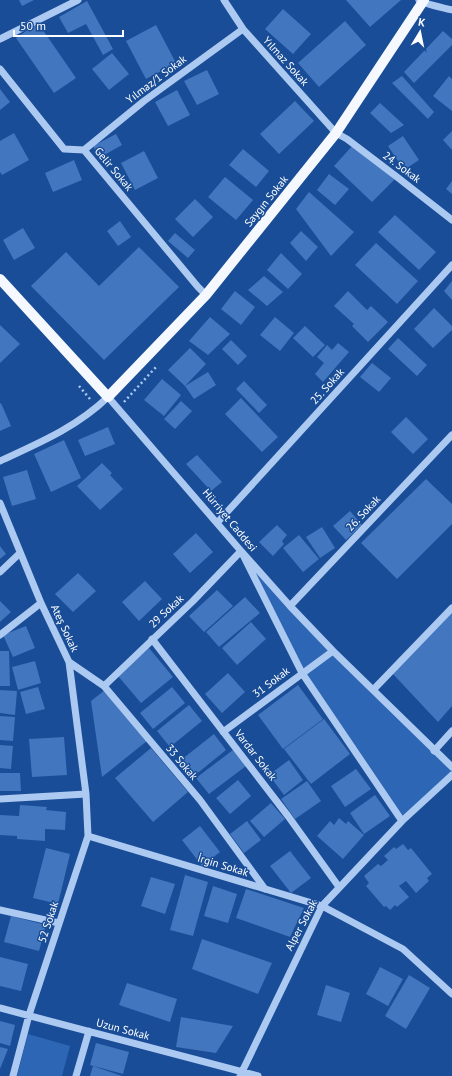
<svg xmlns="http://www.w3.org/2000/svg" width="452" height="1076" viewBox="0 0 452 1076" font-family="'PT Sans',sans-serif">
<style>
.green{fill:#2d66b4}
.building{fill:#4276be}
.lines{fill:none;stroke-linecap:round;stroke-linejoin:round}
.path{stroke:#acc9f1;stroke-width:2.5;stroke-dasharray:2 3;stroke-linecap:butt}
.minor{stroke:#acc9f1;stroke-width:7}
.major{stroke:#f5f9ff;stroke-width:10}
.labels{text-anchor:middle;dominant-baseline:central;stroke-width:3;stroke-linejoin:round;paint-order:stroke}
.street-label{font-size:11px;fill:#fff;stroke:#194d97}
</style>
<rect width="100%" height="100%" fill="#194d97"/>
<path class="green" d="M241,551L290,606L452,767V775L402,821L302,673Z
M28,1034L70,1046L62,1076H17Z"/>
<path class="building" d="M19,0H34L22,6Z
M346,0H401L370,27Z
M87,1L113,49L103,55L86,24L68,33L59,17Z
M283,9L311,34L293,54L265,29Z
M345,21L366,45L319,87L298,63Z
M38,23L76,78L54,93L16,38Z
M156,25L176,63L146,79L126,41Z
M443,31L452,39V45L414,83L404,72Z
M112,53L129,74L109,90L92,69Z
M207,70L219,94L197,105L184,81Z
M402,76L434,112L428,119L392,83Z
M449,76L452,79V111L433,96Z
M0,89L10,102L0,110Z
M177,90L190,115L168,126L155,102Z
M295,101L314,121L279,154L260,134Z
M380,103L404,125L391,133L370,113Z
M452,131V150L443,140Z
M14,133L29,160L2,175L0,172V141Z
M116,134L122,145L99,158L93,146Z
M403,136L419,160L404,170L388,146Z
M354,144L397,177L372,202L334,166Z
M243,149L269,171L256,187L229,165Z
M144,151L158,178L135,190L121,163Z
M74,160L82,180L53,192L45,173Z
M329,174L349,189L335,205L317,190Z
M225,177L253,200L236,220L208,197Z
M452,181V194L446,189Z
M309,192L354,232L331,256L296,209Z
M195,199L213,217L193,237L175,219Z
M395,215L436,252L419,270L378,232Z
M120,221L131,237L118,246L107,231Z
M23,228L35,248L14,260L3,240Z
M301,231L318,247L306,261L290,243Z
M175,233L195,250L188,258L168,241Z
M376,243L418,281L397,304L355,265Z
M139,247L179,287L104,360L31,286L66,252L99,286Z
M281,253L302,274L288,289L267,270Z
M264,276L283,292L267,306L248,290Z
M452,281V300L444,291Z
M235,291L255,307L241,325L221,309Z
M348,291L367,310L371,306L388,322L368,342L352,326L354,324L334,306Z
M434,308L452,326V330L433,348L414,329Z
M210,317L230,334L208,355L189,341Z
M275,317L294,333L280,351L260,335Z
M0,325L20,344L0,363Z
M305,326L325,345L313,357L293,338Z
M398,338L427,365L417,376L388,349Z
M231,340L247,356L238,365L222,349Z
M338,343L349,352L323,382L315,374L324,363L317,357L327,345L332,350Z
M190,348L206,364L185,386L168,370Z
M372,363L391,378L379,392L360,377Z
M208,372L216,385L194,399L185,386Z
M162,379L181,395L164,416L144,400Z
M244,381L267,405L259,413L236,389Z
M241,398L278,437L262,452L225,414Z
M181,401L192,411L175,429L164,419Z
M1,403L11,426L0,431V404Z
M406,417L428,439L413,454L391,432Z
M108,427L115,444L85,456L78,440Z
M64,440L81,478L51,492L34,454Z
M197,455L222,482L211,491L186,464Z
M102,463L112,473L110,475L123,489L100,510L77,486Z
M27,470L36,499L12,506L3,477Z
M426,479L452,504V524L397,579L361,543Z
M350,511L362,525L346,540L333,526Z
M277,525L287,535L282,541L284,544L273,556L259,542Z
M322,527L335,548L320,558L306,537Z
M196,533L213,552L190,573L173,554Z
M299,535L319,559L303,572L283,548Z
M0,546L6,554L0,559Z
M78,573L96,591L73,612L55,594Z
M145,581L162,599L139,621L122,602Z
M217,590L233,606L204,632L189,616Z
M245,597L260,613L219,647L206,632Z
M0,601L11,612L0,622Z
M452,611V706L438,722L392,673Z
M251,622L266,639L237,665L222,648Z
M26,626L35,648L13,657L3,635Z
M149,648L173,677L141,703L118,676Z
M0,651H9L10,686H0Z
M35,661L41,683L18,690L12,667Z
M228,673L245,692L222,713L205,694Z
M298,685L323,719L283,749L258,715Z
M38,687L45,709L26,714L20,692Z
M172,687L185,703L153,729L140,713Z
M0,690L17,691L15,715L0,713Z
M105,690L147,741L102,777L91,701Z
M189,705L202,721L170,747L157,731Z
M0,716L15,717L13,741L0,740Z
M324,719L350,754L311,784L284,749Z
M214,734L226,750L194,776L181,760Z
M64,737L67,775L32,777L29,739Z
M0,745L13,746L11,769L0,768Z
M151,748L188,792L153,822L115,778Z
M233,750L246,766L209,794L196,778Z
M289,760L303,780L284,795L269,775Z
M356,769L371,789L345,807L331,786Z
M0,773H20L21,791H0Z
M238,780L251,796L230,814L216,798Z
M307,781L321,801L295,819L281,799Z
M375,795L390,816L364,834L350,813Z
M271,803L285,819L264,837L250,821Z
M20,805L47,807L46,810L66,812L65,830L45,829V841L17,839V836L0,835V815L19,816Z
M339,818L346,824L348,821L364,835L343,859L317,836L330,821L334,825Z
M247,821L261,840L244,853L230,834Z
M200,826L220,852L202,866L182,840Z
M403,844L408,850L411,848L432,874L427,878L429,881L416,893L406,881L399,886L409,897L397,907L395,905L390,910L386,906L384,907L366,886L369,883L364,876L378,864L381,866L388,860L384,856L394,847L396,849Z
M46,848L70,854L58,904L33,898Z
M290,851L311,878L291,893L270,866Z
M185,875L208,882L193,936L170,930Z
M151,877L175,884L165,914L141,906Z
M213,886L237,894L228,923L204,916Z
M246,889L304,908L290,937L236,918Z
M11,916L46,925L39,951L4,942Z
M202,939L272,963L258,994L192,969Z
M0,957L28,964L21,991L0,986Z
M380,967L403,979L388,1006L366,994Z
M409,975L430,988L406,1029L385,1016Z
M127,983L177,999L170,1022L119,1005Z
M326,985L350,993L341,1022L317,1015Z
M181,1017L233,1026L216,1053L176,1047Z
M0,1021L15,1025L10,1046L0,1043Z
M96,1043L129,1052L123,1074L90,1065Z
M0,1047L8,1049L0,1069Z
M93,1066L122,1076H90Z"/>
<g class="lines">
<path class="path" d="M79,386L90,399
M124,402L156,367"/>
<path class="minor" d="M224,0L243,29L336,133L347,139L397,177L452,220
M419,0C423,4 445,8 452,10
M0,39L78,0
M0,69L64,149L84,150L198,287L206,295
M84,150L144,101L243,29
M0,461C39,443 77,427 108,397L241,551L290,606L333,651L452,767
M0,503L41,603L69,662L86,794L88,836L29,1015L13,1076
M217,523L452,265
M0,572L20,553
M290,606L452,435
M0,635L41,603
M152,639L288,816L339,887
M69,662L104,686L200,800L265,889
M104,686L193,601L241,551L302,673L402,821
M373,690L452,608
M223,732L333,651
M434,751L452,731
M0,799L86,794
M88,836L322,906L403,949L452,994
M0,910L59,923
M0,1008L258,1076
M76,1076L89,1031
M240,1076L322,906L402,821L452,775"/>
<path class="major" d="M0,279L108,397L206,295L336,133L424,0"/>
</g>
<g class="labels">
<g class="street-label">
<text transform="translate(286 61) rotate(48)">Yılmaz Sokak</text>
<text transform="translate(156 79) rotate(-37)">Yılmaz/1 Sokak</text>
<text transform="translate(402 167) rotate(37)">24. Sokak</text>
<text transform="translate(114 169) rotate(50)">Gelir Sokak</text>
<text transform="translate(266 201) rotate(-51)">Saygın Sokak</text>
<text transform="translate(327 386) rotate(-48)">25. Sokak</text>
<text transform="translate(363 513) rotate(-47)">26. Sokak</text>
<text transform="translate(230 520) rotate(50)">Hürriyet Caddesi</text>
<text transform="translate(166 611) rotate(-43)">29 Sokak</text>
<text transform="translate(65 628) rotate(65)">Ateş Sokak</text>
<text transform="translate(271 682) rotate(-37)">31 Sokak</text>
<text transform="translate(256 755) rotate(52)">Vardar Sokak</text>
<text transform="translate(182 762) rotate(50)">33 Sokak</text>
<text transform="translate(223 865) rotate(17)">İrgin Sokak</text>
<text transform="translate(48 922) rotate(-72)">52 Sokak</text>
<text transform="translate(301 925) rotate(-62)">Alper Sokak</text>
<text transform="translate(123 1029) rotate(15)">Uzun Sokak</text>
</g>
</g>
<g transform="translate(420 32) rotate(10)" stroke="#194d97" stroke-width="3" paint-order="stroke">
<path d="M0-3L7 15L0 10L-7 15Z" fill="#ffffff"/>
<text y="-6" font-size="11" font-weight="bold" text-anchor="middle" fill="#ffffff">K</text>
</g>
<path d="M14 30v6h109v-6" fill="none" stroke="#ffffff" stroke-width="2"/>
<text x="20" y="30" font-size="12" fill="#ffffff" stroke="#194d97" stroke-width="3" paint-order="stroke">50 m</text>
</svg>
